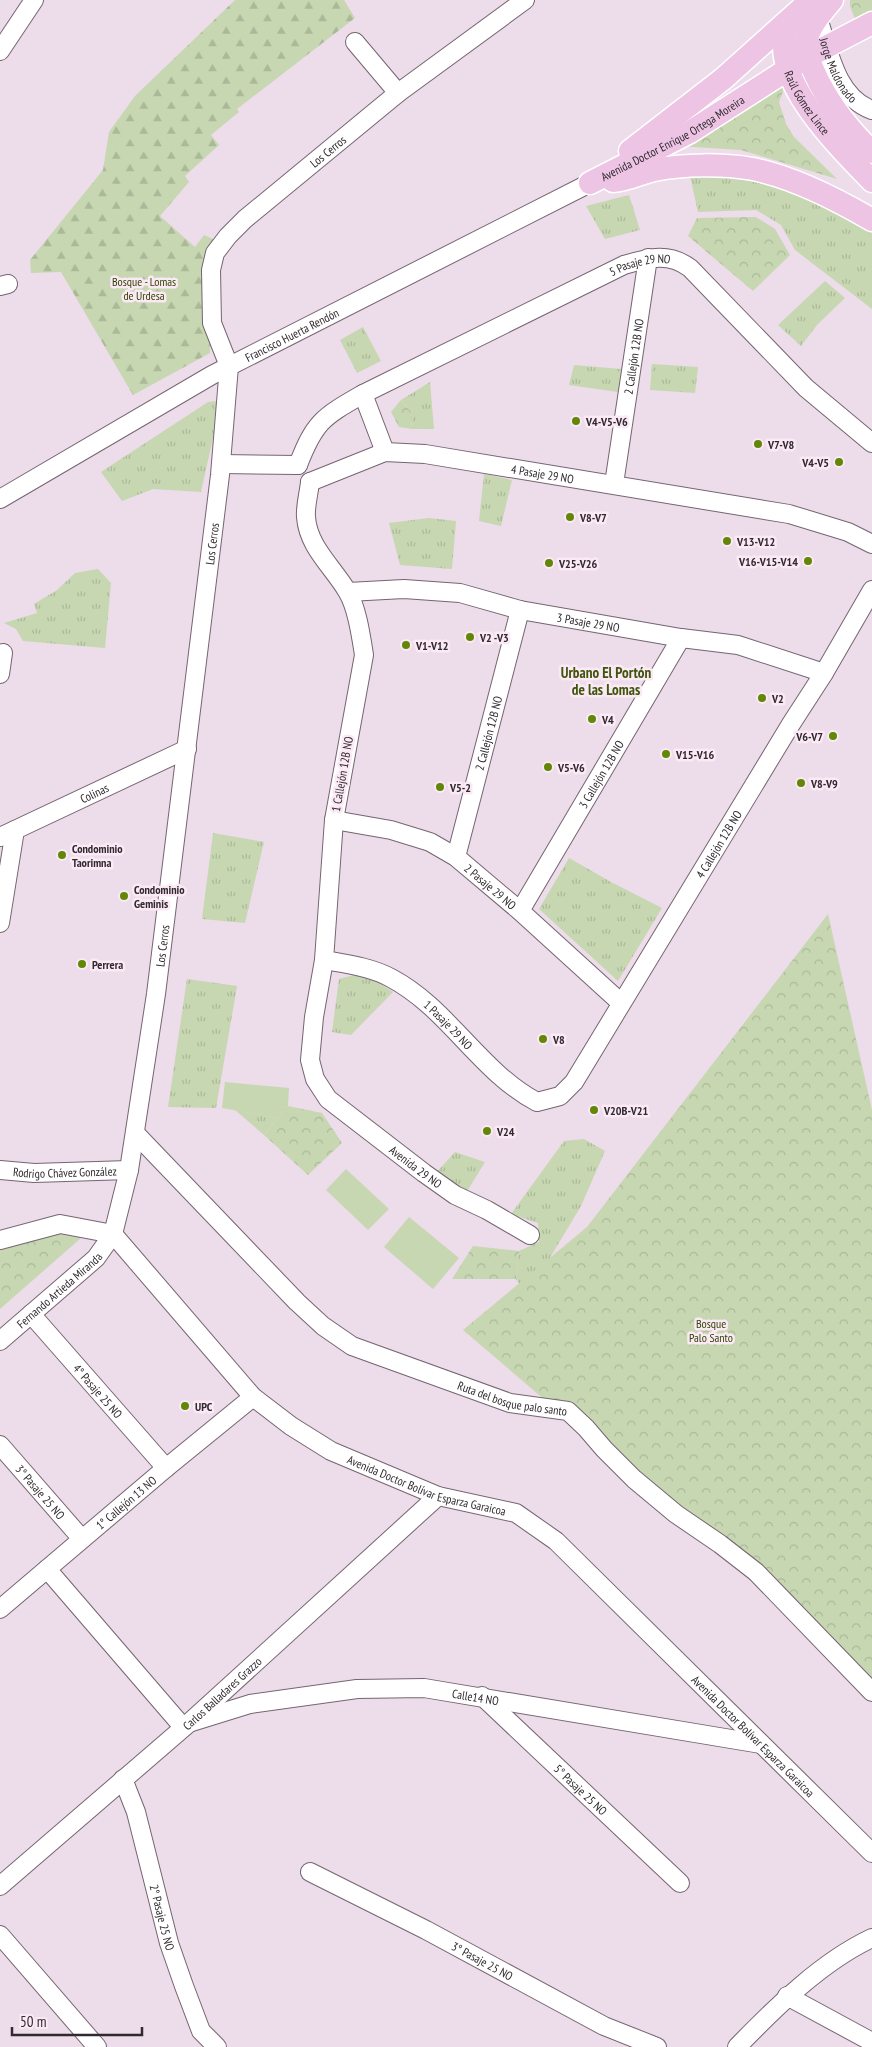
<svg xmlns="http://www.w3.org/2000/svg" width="872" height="2047" viewBox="0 0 872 2047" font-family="'PT Sans Narrow',sans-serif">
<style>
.grass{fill:url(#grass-tufts)}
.forest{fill:url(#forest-firs)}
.park{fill:url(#park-crowns)}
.pitch{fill:#c7d7b2}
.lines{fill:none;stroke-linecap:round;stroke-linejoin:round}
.minor-casing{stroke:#756571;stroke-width:20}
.major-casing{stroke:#fff;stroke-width:25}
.minor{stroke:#fff;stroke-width:18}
.major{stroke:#eec4e5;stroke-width:22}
.poi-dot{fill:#628606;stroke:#fbe9f6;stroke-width:2}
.labels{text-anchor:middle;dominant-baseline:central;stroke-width:5;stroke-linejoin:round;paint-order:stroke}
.street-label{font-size:12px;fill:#302a2f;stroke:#fbe9f6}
.park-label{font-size:12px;fill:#304401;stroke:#fbe9f6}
.poi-label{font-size:12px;font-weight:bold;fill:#302a2f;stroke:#fbe9f6;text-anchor:start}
.quarter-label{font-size:15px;font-weight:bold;fill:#3e550b;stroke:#fbe9f6}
</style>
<defs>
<pattern id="grass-tufts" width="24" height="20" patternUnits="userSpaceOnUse" patternTransform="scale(1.25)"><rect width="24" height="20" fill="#c7d7b2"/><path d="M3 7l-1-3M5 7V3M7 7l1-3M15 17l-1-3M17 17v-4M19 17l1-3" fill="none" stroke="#abb999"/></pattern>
<pattern id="forest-firs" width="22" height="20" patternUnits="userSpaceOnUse" patternTransform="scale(1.25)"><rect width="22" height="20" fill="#c7d7b2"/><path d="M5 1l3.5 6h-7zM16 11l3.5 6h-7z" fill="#abb999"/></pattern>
<pattern id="park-crowns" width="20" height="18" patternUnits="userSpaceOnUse" patternTransform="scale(1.25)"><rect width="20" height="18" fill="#c7d7b2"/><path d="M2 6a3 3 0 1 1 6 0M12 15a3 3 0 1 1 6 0" fill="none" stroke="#abb999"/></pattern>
</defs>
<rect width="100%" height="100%" fill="#eddce9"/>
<path class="grass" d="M690,176L747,177L805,194L872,233V309L795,250L781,225L756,210L698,212Z
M629,195L640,230L605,239L586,206Z
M825,281L845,298L817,325L801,346L778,325Z
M363,327L381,361L357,373L340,340Z
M652,364L698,367L695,393L650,390Z
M574,365L621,369L618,392L569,385Z
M430,382L434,429H412L411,412L401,400Z
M216,401L220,406L201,492L153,489L122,501L101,472L208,402Z
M484,474L512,480L501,526L479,521Z
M429,518L456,521L452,569L400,565L389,523Z
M98,569L111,583L105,648L23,641L16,629L4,623L37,613L34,604L57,590L75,573Z
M213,833L264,842L245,923L202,919Z
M569,858L611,882L662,908L618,981L539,909Z
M354,975L373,979L393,992L351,1035L332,1032L339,979Z
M187,979L237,986L216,1108L168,1107Z
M235,1110L278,1118L264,1135Z
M584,1139L605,1151L581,1206L548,1261L520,1285L516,1279L519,1251L539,1242L538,1223L511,1214L564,1141Z
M455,1152L485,1162L466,1193L435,1174Z"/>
<path class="forest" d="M235,0H344L355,18L237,109L239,112L211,135L219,145L185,176L189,182L160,216L195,247L204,235L215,240L210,353L133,395L61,272L31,273L30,260L103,170L109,132L135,96Z"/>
<path class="park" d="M850,0H872V18L855,19L850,6Z
M788,79L779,102L786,124L794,137L837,179L741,150L678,146Z
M756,217L775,229L790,255L753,291L688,236L697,218Z
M401,400L411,412L412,429L399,427L391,412Z
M828,914L872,1110V1690L715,1545L463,1330L587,1227Z
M288,1106L322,1113L342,1143L308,1175L264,1135Z
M74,1230L81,1238L0,1309V1244Z
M473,1246L519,1251L516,1279H452Z"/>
<path class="pitch" d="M225,1082L289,1088L288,1106L278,1118L222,1108Z
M346,1169L389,1209L368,1230L326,1190Z
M409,1217L459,1258L433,1289L384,1247Z"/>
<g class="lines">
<g class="minor-casing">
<g id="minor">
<path id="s1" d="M818,18C829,51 836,97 872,110"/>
<path d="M355,42L398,93"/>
<path d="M0,51L34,0"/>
<path d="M0,286L8,284"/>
<path id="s2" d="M385,452L363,394L624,265C649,258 668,252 690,268L806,388L872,443"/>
<path d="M221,464L298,465"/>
<path d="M298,465C315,421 323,417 363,394"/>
<path id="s3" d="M310,482C309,493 305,506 306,517C308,547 333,567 347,591C357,607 361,636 364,655L334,820L324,960L314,1017L310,1060L315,1079L328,1099L424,1173L455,1195L487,1210L530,1235"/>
<path id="s4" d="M310,482L385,452L425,454L789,514L848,532L872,544"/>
<path id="s5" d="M614,484L648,258"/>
<path id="s6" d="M0,499L212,375L590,183"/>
<path id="s7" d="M348,592L404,589L460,593L520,610L681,638L738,645L824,673"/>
<path d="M0,674L3,653"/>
<path id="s8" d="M334,820L391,830L430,842L456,857L520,911L620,1002"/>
<path id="s9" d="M0,837L187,749"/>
<path id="s10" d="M456,857L520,610"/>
<path id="s11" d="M520,911L681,638"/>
<path d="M0,923L15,830"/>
<path id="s12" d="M324,960C346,964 371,967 391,978C448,1008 480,1072 537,1102L560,1096L574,1082L791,724L824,673L872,590"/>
<path id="s13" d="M135,1133L297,1302L323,1326L352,1346L510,1403L568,1411L586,1428L604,1449L634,1479L676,1514L720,1544L756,1572L872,1692"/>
<path id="s14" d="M0,1170L34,1173L129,1170"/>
<path id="s15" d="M0,1240L60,1224L113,1234L253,1397L291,1426L331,1451L438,1496L516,1513L556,1541L872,1853"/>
<path id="s16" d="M31,1314L166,1468"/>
<path id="s17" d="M0,1341L96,1258L113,1234L129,1170L156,994L220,475L229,366L212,323L211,270L215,253L228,236L245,219L398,93L525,0"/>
<path id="s18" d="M0,1445L82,1539"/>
<path d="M47,1569L183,1727"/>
<path id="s19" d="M0,1609L166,1468L253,1397"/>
<path id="s20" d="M482,1696L680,1883"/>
<path id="s21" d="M192,1722L250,1704L357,1689L424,1688L761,1744"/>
<path id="s22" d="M123,1779L136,1812L169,1943L184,1986L201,2031L217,2047"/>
<path id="s23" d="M310,1872L426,1930L604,2026L657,2047"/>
<path id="s24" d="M0,1886L189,1723L438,1496"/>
<path d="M0,1935L97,2047"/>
<path d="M787,1996L872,2042"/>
<path d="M737,2047C776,2007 821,1962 872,1938"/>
</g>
</g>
<g class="major-casing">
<g id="major">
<path d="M832,0C822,12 809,26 806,42C804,53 810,62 814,72C828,103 847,128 872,152"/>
<path id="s25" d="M793,18C757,69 840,147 872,181"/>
<path d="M630,151L723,79L811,0"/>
<path d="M613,181C628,180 640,173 654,170C685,164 722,164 753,169C792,177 838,200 872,220"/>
<path id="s26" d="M590,183L690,132L807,57L872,23"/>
</g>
</g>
<use href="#minor" class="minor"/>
<use href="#major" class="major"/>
</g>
<g class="poi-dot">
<circle cx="576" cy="421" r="5"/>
<circle cx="758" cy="444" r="5"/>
<circle cx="839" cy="462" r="5"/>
<circle cx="570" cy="517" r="5"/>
<circle cx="727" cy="541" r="5"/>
<circle cx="808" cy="561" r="5"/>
<circle cx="549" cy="563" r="5"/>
<circle cx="470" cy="637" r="5"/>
<circle cx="406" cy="645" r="5"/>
<circle cx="762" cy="698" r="5"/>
<circle cx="592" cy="719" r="5"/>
<circle cx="833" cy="736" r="5"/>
<circle cx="666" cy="754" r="5"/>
<circle cx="548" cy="767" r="5"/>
<circle cx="801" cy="783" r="5"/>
<circle cx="440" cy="787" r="5"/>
<circle cx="62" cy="855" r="5"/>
<circle cx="124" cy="896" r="5"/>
<circle cx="82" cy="964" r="5"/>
<circle cx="543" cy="1039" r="5"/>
<circle cx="594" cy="1110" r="5"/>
<circle cx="487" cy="1131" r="5"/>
<circle cx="185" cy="1406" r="5"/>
</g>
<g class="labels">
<g class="street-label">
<text stroke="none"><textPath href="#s1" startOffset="56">Jorge Maldonado</textPath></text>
<text stroke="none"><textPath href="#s25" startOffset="92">Raúl Gómez Lince</textPath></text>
<text stroke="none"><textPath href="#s26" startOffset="94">Avenida Doctor Enrique Ortega Moreira</textPath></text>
<text stroke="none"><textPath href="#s17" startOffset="1302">Los Cerros</textPath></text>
<text stroke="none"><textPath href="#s2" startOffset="369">5 Pasaje 29 NO</textPath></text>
<text stroke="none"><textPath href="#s6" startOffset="335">Francisco Huerta Rendón</textPath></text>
<text stroke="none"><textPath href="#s5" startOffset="129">2 Callejón 12B NO</textPath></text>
<text stroke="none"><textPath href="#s4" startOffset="240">4 Pasaje 29 NO</textPath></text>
<text stroke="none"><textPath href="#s17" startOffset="854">Los Cerros</textPath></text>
<text stroke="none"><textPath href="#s7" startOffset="244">3 Pasaje 29 NO</textPath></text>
<text stroke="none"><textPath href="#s10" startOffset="128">2 Callejón 12B NO</textPath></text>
<text transform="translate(342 774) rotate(-80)">1 Callejón 12B NO</text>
<text stroke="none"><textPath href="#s11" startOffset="159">3 Callejón 12B NO</textPath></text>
<text stroke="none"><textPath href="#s9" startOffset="104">Colinas</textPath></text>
<text stroke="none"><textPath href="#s12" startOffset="584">4 Callejón 12B NO</textPath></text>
<text stroke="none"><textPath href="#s8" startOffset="174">2 Pasaje 29 NO</textPath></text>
<text stroke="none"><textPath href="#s17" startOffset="449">Los Cerros</textPath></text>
<text stroke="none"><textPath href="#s12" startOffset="144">1 Pasaje 29 NO</textPath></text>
<text stroke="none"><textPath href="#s3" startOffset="751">Avenida 29 NO</textPath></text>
<text stroke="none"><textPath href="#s14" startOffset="65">Rodrigo Chávez González</textPath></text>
<text stroke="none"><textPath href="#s17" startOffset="78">Fernando Artieda Miranda</textPath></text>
<text stroke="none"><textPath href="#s16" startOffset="102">4° Pasaje 25 NO</textPath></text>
<text stroke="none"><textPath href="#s13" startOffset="474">Ruta del bosque palo santo</textPath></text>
<text stroke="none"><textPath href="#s15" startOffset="528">Avenida Doctor Bolívar Esparza Garaicoa</textPath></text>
<text stroke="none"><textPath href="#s18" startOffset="62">3° Pasaje 25 NO</textPath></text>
<text stroke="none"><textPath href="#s19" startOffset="165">1° Callejón 13 NO</textPath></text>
<text stroke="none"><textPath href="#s24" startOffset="294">Carlos Balladares Grazzo</textPath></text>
<text stroke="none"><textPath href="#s21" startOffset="288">Calle14 NO</textPath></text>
<text stroke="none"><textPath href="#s15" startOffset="948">Avenida Doctor Bolívar Esparza Garaicoa</textPath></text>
<text stroke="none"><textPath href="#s20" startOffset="136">5° Pasaje 25 NO</textPath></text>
<text stroke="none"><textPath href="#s22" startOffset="144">2° Pasaje 25 NO</textPath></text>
<text stroke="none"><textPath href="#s23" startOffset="194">3° Pasaje 25 NO</textPath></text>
</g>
<g class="park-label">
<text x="144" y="281">Bosque - Lomas<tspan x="144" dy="14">de Urdesa</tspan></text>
<text x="711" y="1323">Bosque<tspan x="711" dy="14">Palo Santo</tspan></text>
</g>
<g class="poi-label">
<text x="586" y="421">V4-V5-V6</text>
<text x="768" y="444">V7-V8</text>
<text x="829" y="462" text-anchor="end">V4-V5</text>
<text x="580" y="517">V8-V7</text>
<text x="737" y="541">V13-V12</text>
<text x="798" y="561" text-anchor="end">V16-V15-V14</text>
<text x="559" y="563">V25-V26</text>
<text x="480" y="637">V2 -V3</text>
<text x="416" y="645">V1-V12</text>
<text x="772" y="698">V2</text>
<text x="602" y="719">V4</text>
<text x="823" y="736" text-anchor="end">V6-V7</text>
<text x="676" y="754">V15-V16</text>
<text x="558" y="767">V5-V6</text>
<text x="811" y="783">V8-V9</text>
<text x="450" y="787">V5-2</text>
<text x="72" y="848">Condominio<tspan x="72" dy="14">Taorimna</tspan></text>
<text x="134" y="889">Condominio<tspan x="134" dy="14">Geminis</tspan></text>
<text x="92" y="964">Perrera</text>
<text x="553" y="1039">V8</text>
<text x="604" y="1110">V20B-V21</text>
<text x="497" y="1131">V24</text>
<text x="195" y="1406">UPC</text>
</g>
<g class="quarter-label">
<text x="606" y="672">Urbano El Portón<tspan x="606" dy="17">de las Lomas</tspan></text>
</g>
</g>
<path d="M12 2027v8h130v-8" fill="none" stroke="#302a2f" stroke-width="2.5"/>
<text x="20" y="2027" font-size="15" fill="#302a2f" stroke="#fbe9f6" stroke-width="4" paint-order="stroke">50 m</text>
</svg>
